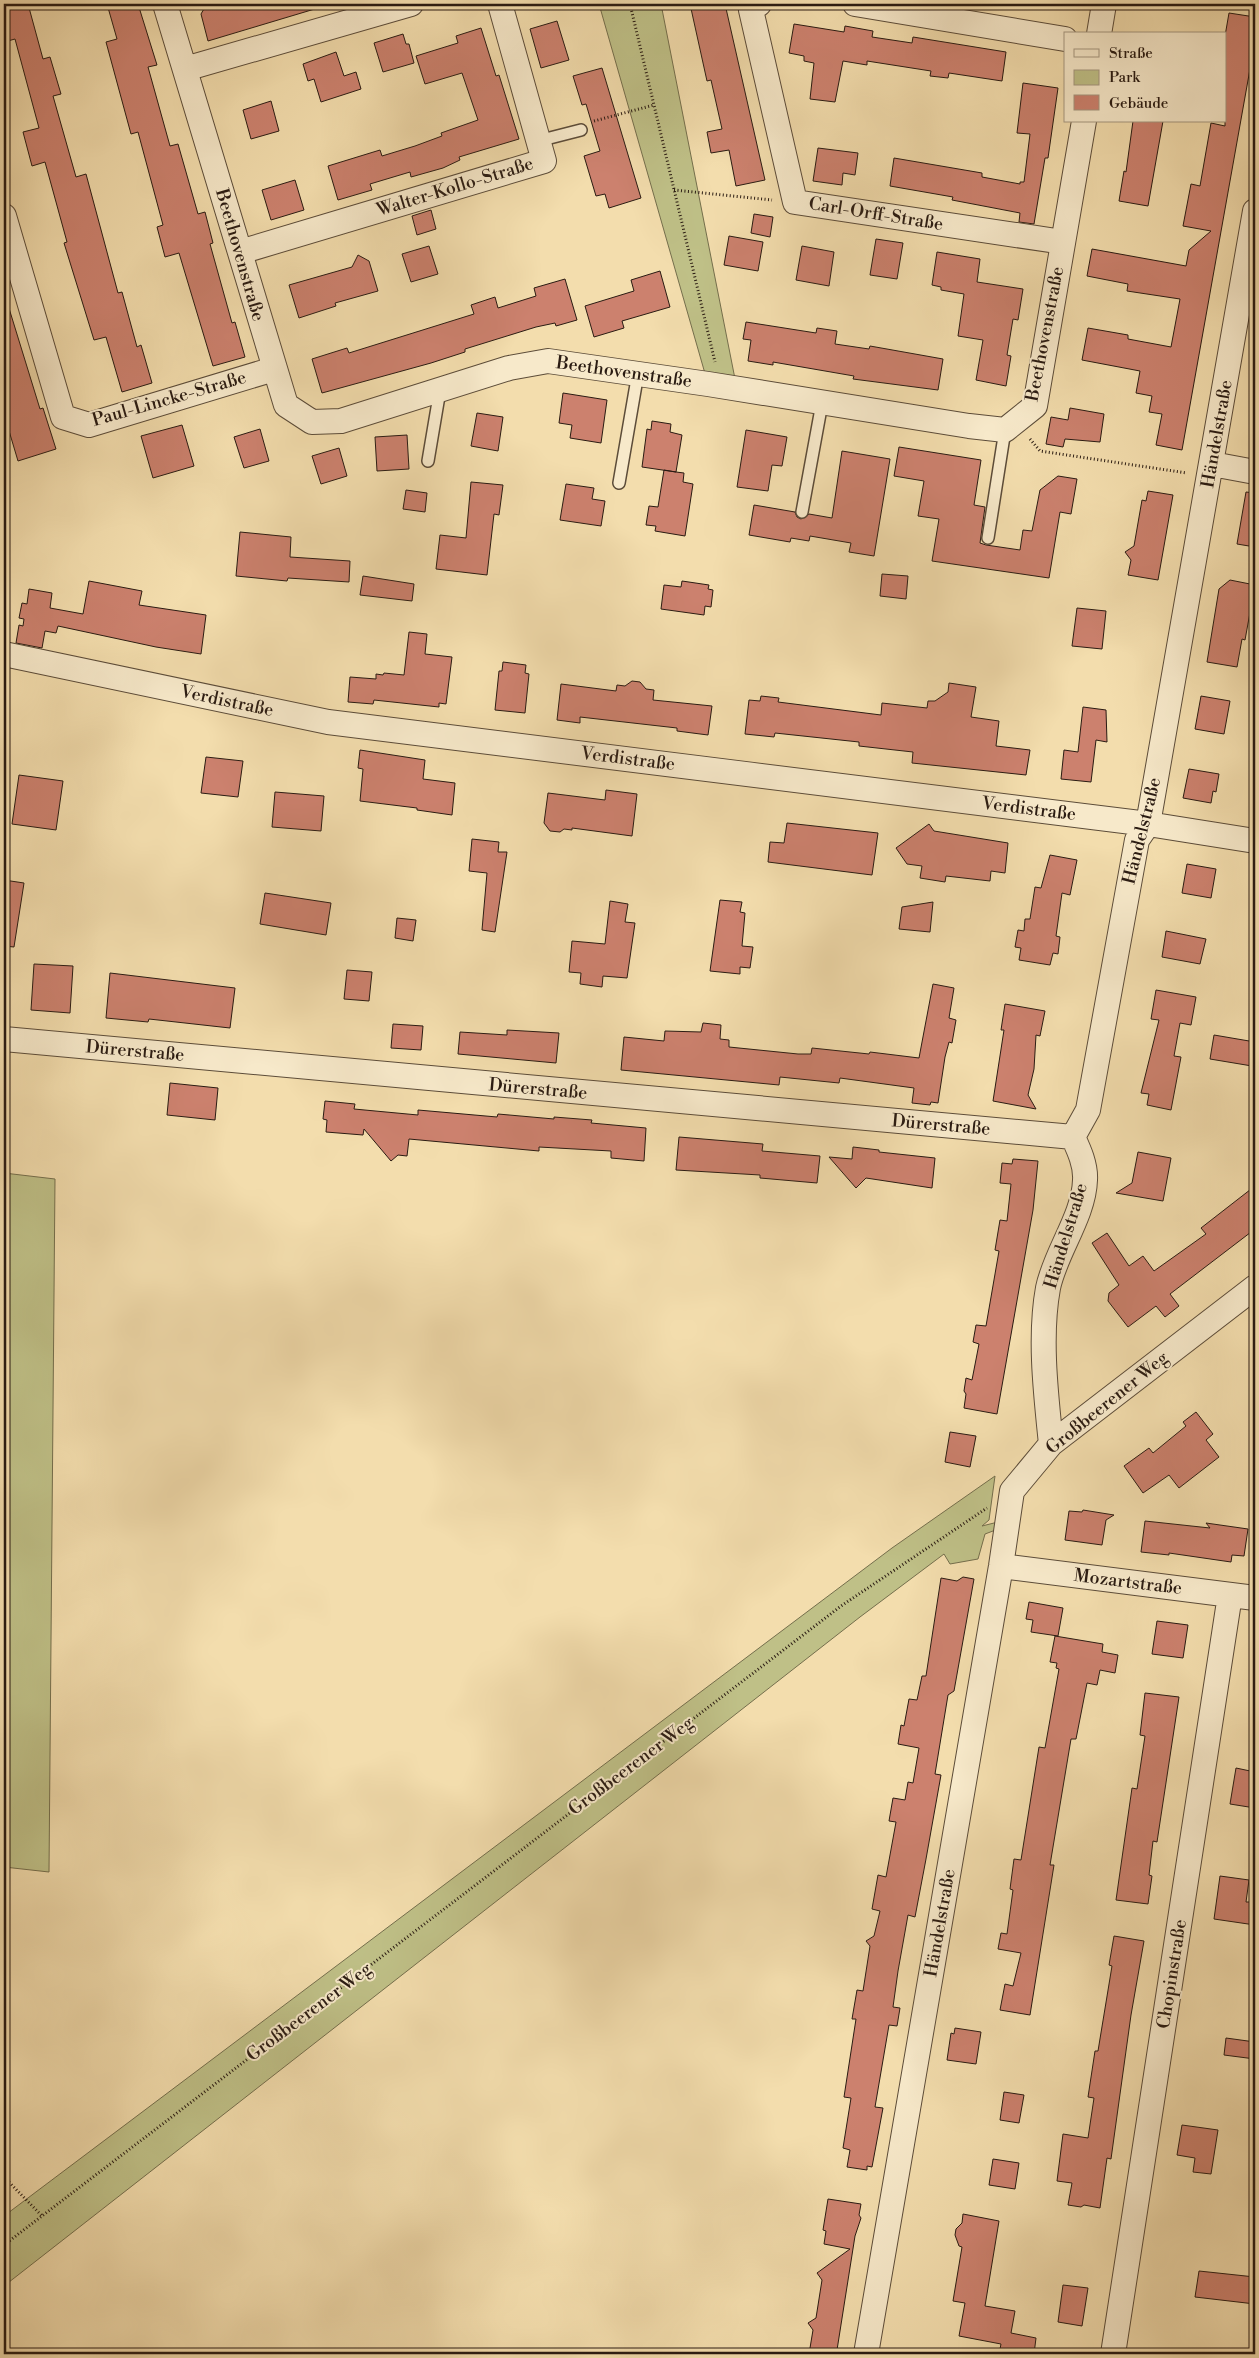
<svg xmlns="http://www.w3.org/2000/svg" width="1259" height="2358" viewBox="0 0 1259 2358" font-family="'Libre Bodoni',serif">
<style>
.green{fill:#bfc087;stroke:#746e4c}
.building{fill:#cc816e;stroke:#2a1b12}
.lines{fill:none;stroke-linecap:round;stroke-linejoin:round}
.service-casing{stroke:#5c4c39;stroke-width:14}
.minor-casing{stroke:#5c4c39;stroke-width:26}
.path{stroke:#2a1b12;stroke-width:3;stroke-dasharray:1 2.5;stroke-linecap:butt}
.service{stroke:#f7e9ca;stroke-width:11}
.minor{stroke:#f7e9ca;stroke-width:24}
.labels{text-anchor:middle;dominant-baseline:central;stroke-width:4;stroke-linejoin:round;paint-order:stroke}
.street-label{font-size:18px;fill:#2a1b12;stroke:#f7e9ca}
</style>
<rect width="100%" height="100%" fill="#f3ddad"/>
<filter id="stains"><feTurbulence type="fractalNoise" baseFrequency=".004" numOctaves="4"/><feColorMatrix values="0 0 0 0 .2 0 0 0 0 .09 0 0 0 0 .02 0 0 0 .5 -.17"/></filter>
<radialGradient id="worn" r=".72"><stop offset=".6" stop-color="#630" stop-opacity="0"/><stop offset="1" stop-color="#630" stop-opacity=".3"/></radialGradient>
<path class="green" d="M599,4H661L737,389L708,384Z
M4,1173L55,1179L49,1872L4,1867Z
M995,1476L989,1520L982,1526L1002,1521L1001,1528L985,1534L978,1559L950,1564L944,1554L860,1617L4,2286V2216L892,1548Z"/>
<path class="building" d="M4,4H28L43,59L50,57L61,94L53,96L76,177L86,174L118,293L122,292L137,347L141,345L152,383L122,392L106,337L94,340L64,243L67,242L45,162L32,166L23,132L39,128L15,39L4,42Z
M107,4H138L157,65L148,67L170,146L178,144L198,214L205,212L213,243L210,244L232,323L235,322L245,357L213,366L179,253L165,257L157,227L163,225L138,132L131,134L106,42L117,39Z
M216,4H318V8L208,41L201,14L205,7Z
M690,4H725L765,180L736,186L729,150L711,153L707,132L722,129L711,80L707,81Z
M1229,13L1255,17V41L1182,450L1156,445L1162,414L1149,412L1152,396L1136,393L1140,371L1082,360L1088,328L1128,335V339L1171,347L1180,299L1127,291L1128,284L1087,276L1092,249L1186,266L1189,250L1211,231L1183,226L1191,184L1200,186L1211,123L1225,126V36Z
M557,21L569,60L541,68L530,29Z
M794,24L844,32L845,26L873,31L872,37L912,43L913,37L1006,52L1002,81L949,73L948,78L930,76L931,71L867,61V65L843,61L835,102L810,99L814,63L804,61V56L789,53Z
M481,28L496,76L499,75L519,139L459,157L460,160L443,168L411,177L410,172L370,184L372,190L338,200L328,166L380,150L382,156L415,146L442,136L441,133L478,120L462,73L425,84L416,56L458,43L456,36Z
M403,34L406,44H409L414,63L383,72L374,43Z
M336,52L344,76L356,72L361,89L321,102L314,79L308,81L303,64Z
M602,68L641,198L609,208L605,194L596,196L584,156L600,151L586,104L582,105L573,76Z
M1023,83L1058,88L1048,158H1045L1034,224L1019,222L1020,213L952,200L953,197L890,186L894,158L982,173V177L1020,184V182H1024L1030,134L1017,133Z
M271,101L279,131L251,139L243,110Z
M1133,121H1163L1148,206L1119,201L1124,171L1126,172Z
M818,148L858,153L855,175L843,173L842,185L813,181Z
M295,180L304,210L271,220L262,190Z
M431,210L436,229L417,235L412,216Z
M754,214L773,217L770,237L751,233Z
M729,236L763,242L758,271L724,265Z
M876,239L903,243L897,279L870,275Z
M429,246L438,274L411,282L402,254Z
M802,246L834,252L829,286L796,280Z
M937,252L980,259L977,282L1023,289L1018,320L1013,319L1007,355L1011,356L1006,386L976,380L983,340L958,336L964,294L941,290V287L932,285Z
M358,255L369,261L378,291L335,303L336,306L299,318L289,285L352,267Z
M660,271L670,307L622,321L624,328L594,337L585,306L634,291L631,280Z
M565,279L577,320L556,326L555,323L536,327L465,349V352L431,363L322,393L312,359L347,348L349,353L474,314L471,305L495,297L498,308L536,296L534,288Z
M8,305L40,409L43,408L56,449L18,461L4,414V306Z
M746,322L816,333L817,328L837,331L835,344L869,349L870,346L943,359L938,390L853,379L854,376L773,362V365L748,361L751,340L743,339Z
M563,393L607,400L601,443L570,438L572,425L559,423Z
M1070,408L1104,414L1100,442L1065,439L1063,447L1046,444L1051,417L1068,420Z
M477,413L503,417L498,451L471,446Z
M652,421L671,424L670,432L682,435L676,472L684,473L683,482L693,484L685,536L655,531L656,526L646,525L649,506L658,507L664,470L676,472L642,467L647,429L651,430Z
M182,425L194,466L153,478L141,436Z
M260,429L269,461L244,468L234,437Z
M746,430L787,437L782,466L772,465L768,491L737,487Z
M407,435L409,469L377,471L375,437Z
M899,447L981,460L974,505L985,507L980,543L986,545L1020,550L1023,530L1032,531L1040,490L1058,476L1077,479L1071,514L1060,512L1049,578L932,561L939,519L918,516L924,481L894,476Z
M339,448L347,476L321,484L312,456Z
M842,451L890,459L874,556L849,552L851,543L810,536L809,541L791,538L790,542L749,535L754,505L795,512L797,517L801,519L809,514L832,518Z
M471,482L503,485L499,515L494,514L487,575L436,569L440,535L466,538Z
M566,484L594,488L592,499L605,501L601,526L560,520Z
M406,490L427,493L425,512L403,509Z
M1148,491L1173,495L1158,580L1128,575L1131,560L1125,552L1134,546L1142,500L1146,501Z
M1246,492L1255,493V547L1237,544Z
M240,532L291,537L290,557L350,561L349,582L288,578L287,581L236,576Z
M882,574L908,576L906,599L880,596Z
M363,576L414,584L412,601L360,595Z
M1230,580L1255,585L1245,640L1242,639L1237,667L1207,662L1219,589Z
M89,581L142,591L139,605L206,615L201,654L156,647L58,626L56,633L45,631L42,648L16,643L19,625L23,626L24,619L19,618L22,603L27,604L29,589L52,593L50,608L83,614Z
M682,581L709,585L708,589L713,590L711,607L705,606L704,615L661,609L664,585L681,587Z
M1077,608L1106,611L1102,649L1072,646Z
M409,632L427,634L425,654L452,657L446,704L439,703V707L374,700L373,704L348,702L350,677L376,679V674L383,675L384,673L404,675Z
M503,662L526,665L525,673L529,674L525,713L495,710L499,671H502Z
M632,681L640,682L646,689L654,690L653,700L712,706L708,735L677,731V728L580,717V723L557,720L561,684L616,691L617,685L625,686Z
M949,683L976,687L971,717L999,721L996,746L1030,750L1026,775L912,763L913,752L859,746V742L775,733L774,737L745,734L749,700L760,701L761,696L779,698L778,702L881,715L882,703L927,708L928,701H935L948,692Z
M1201,696L1230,701L1224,734L1195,729Z
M1083,707L1106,710L1107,742L1096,740L1091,782L1061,779L1064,750L1078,752Z
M360,750L425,760L423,779L455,783L452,815L417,810V808L360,801L363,769L358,768Z
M206,757L243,761L238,797L201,793Z
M1189,769L1219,774L1216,792L1213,791L1211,803L1183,798Z
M19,775L63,781L56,830L12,824Z
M606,790L637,794L632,836L572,828V830L564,829L560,832L550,831L544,823L548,793L605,800Z
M275,792L324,796L321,831L272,827Z
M787,823L878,833L872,875L768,862L770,842L784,843Z
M929,824L934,831L1008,843L1005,873L991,871L990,881L946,876L945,882L920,878L922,866L907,864L896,848Z
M472,839L499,842L498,852H507L495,932L482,930L487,873L469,871Z
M1050,855L1077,860L1070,895L1062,893L1056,936L1060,937L1058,954L1053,953L1050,965L1019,960L1021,948L1015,947L1018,930L1024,931L1025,919H1030L1035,887L1041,888Z
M1187,864L1216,869L1211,898L1182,893Z
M4,880L24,883L14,947L4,946Z
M265,893L331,903L326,935L260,924Z
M720,900L742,902L740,912L745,913L742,946L753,947L750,968L740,967V974L710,971Z
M610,901L628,904L625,922L635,923L627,978L603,976L602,987L580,984L581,973L569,972L572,941L605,944Z
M933,902L930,932L899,929L902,907Z
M397,918L416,920L413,941L395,938Z
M1166,931L1206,939L1200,964L1162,957Z
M34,964L73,966L70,1013L31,1010Z
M347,970L372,972L369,1001L344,999Z
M110,973L235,988L230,1028L149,1019L148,1022L106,1018Z
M933,984L954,988L949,1018L956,1020L952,1043L949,1042L945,1057L938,1103L931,1102L930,1105L912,1103L914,1088L840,1078L839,1083L780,1077L779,1085L621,1070L624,1037L664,1041L665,1031L701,1032L703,1023L721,1025L720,1039L729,1040V1047L798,1054H811L812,1048L869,1054L870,1052L919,1058Z
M1156,990L1196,997L1191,1025L1180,1023L1174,1056L1181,1057L1171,1110L1147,1105L1149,1094L1141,1093L1159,1020L1151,1019Z
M1005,1004L1045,1011L1040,1036L1036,1035L1034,1069L1028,1095L1036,1109L993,1101L1004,1030H1001Z
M393,1024L423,1026L421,1050L391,1048Z
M507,1030L559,1033L556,1063L458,1054L460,1032L507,1035Z
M1214,1035L1255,1042L1252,1066L1210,1059Z
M170,1083L218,1088L215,1120L167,1115Z
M325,1101L355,1104L354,1109L418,1115V1110L497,1117L498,1114L554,1119V1117L592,1120L591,1123L646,1128L644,1161L611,1158V1151L539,1147V1151L409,1139L407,1156L398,1155L391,1161L364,1129L363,1135L326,1132L327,1120L323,1119Z
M679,1137L763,1144L762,1151L820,1156L817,1183L760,1178V1175L676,1170Z
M853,1147L879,1150V1152L935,1158L932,1188L866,1178L856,1188L829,1157L852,1159Z
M1138,1152L1171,1158L1163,1201L1116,1193L1132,1183Z
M1013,1159L1038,1161L1033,1210L997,1414L964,1408L966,1394L964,1391L966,1378L972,1380L979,1344L973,1342L976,1325L986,1326L999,1251L995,1250L1000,1220L1007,1221L1011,1184L1000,1183L1002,1163L1012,1164Z
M1255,1186V1229L1170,1294L1179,1306L1165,1317L1156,1306L1128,1327L1108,1301L1109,1293L1119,1285L1092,1243L1107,1233L1129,1266L1143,1256L1154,1271L1206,1234L1201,1228Z
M1196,1412L1213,1434L1206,1440L1219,1457L1179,1488L1169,1475L1143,1493L1124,1466L1149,1448L1153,1453L1186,1426L1183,1422Z
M950,1432L976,1436L970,1467L945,1462Z
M1083,1510L1114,1515L1106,1520L1102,1545L1065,1540L1069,1511L1082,1512Z
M1145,1521L1210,1528L1206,1523L1248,1529L1244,1556L1232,1555L1231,1562L1169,1553V1555L1141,1552Z
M963,1577L974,1579L954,1691L948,1695L935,1774L941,1775L926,1859L915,1917L908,1915L898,1971L893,2007L900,2008L897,2026L889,2025L875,2107L883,2108L872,2167L867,2166V2170L847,2167L850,2150L843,2148L851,2098L844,2097L856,2019H852L857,1990L863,1991L870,1946L866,1941L874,1936L880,1911L872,1909L878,1875L886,1877L896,1822L889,1821L893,1798L905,1800L908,1782L913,1783L919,1748L898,1744L901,1725L904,1726L909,1699L917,1700L922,1676H926L941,1578L957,1581Z
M1029,1602L1063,1608L1058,1636L1031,1632L1033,1620L1026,1619Z
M1157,1621L1188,1625L1183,1658L1152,1654Z
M1055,1636L1103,1644L1102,1652L1118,1655L1115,1673L1100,1670L1097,1685L1087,1683L1076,1739H1071L1050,1865H1054L1030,2015L1000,2010L1005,1984L1013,1986L1021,1953L998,1949L1001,1933L1007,1934L1013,1890L1010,1889L1014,1859L1021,1860L1039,1747L1045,1748L1059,1669L1056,1668L1057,1663L1050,1662Z
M1145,1693L1179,1697L1157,1842L1153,1841L1149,1875L1152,1876L1148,1904L1116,1900L1132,1788L1137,1789L1145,1736L1140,1735Z
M1236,1768L1255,1772V1808L1230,1804Z
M1220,1876L1249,1880L1246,1902H1255V1925L1214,1919Z
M1114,1936L1144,1941L1131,2015L1111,2159L1107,2158L1100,2208L1084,2205L1081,2207L1068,2205L1072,2183L1057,2181L1063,2134L1088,2138L1094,2098L1088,2097L1095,2051H1098L1112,1966L1109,1965Z
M955,2028L981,2032L976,2064L947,2060L951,2033L954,2034Z
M1226,2038L1255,2042V2059L1224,2055Z
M1004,2092L1024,2095L1019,2123L1000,2120Z
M1182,2125L1218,2130L1211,2174L1193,2172L1195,2158L1177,2155Z
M993,2159L1019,2163L1015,2189L989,2185Z
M828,2199L861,2204L859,2215L861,2218L855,2236L837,2350L833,2349L832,2354H809L813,2330L808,2323L816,2318L822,2280L817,2273L850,2249L824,2244L826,2231L823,2230Z
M963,2214L999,2221L985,2306L1015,2311L1011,2333L1036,2338L1034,2354H999L1001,2344L959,2336L965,2303L953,2301L962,2247L959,2246L955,2235L956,2229L962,2223Z
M1199,2271L1255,2277V2304L1195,2297Z
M1063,2285L1088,2288L1082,2326L1058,2322Z"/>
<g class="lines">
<g class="service-casing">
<path id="service" d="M538,141L581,130
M428,461L440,390
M619,483L638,373
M802,512L822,403
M988,538L1005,430"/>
</g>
<g class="minor-casing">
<path id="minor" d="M165,4L286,405L312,422L341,421L509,368L548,361L708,384L969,426L1005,430L1035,406L1084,121
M759,4L751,10L795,202L1063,242
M855,4L1065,39
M1099,34L1104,4
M185,69L411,4
M4,216L63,417L89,425L274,369
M240,252L544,161L500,4
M1212,464L1255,472
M4,654L328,722L1148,824L1255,841
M4,1039L1073,1137
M1073,1137L1088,1110L1137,840L1148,824L1255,211
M1051,1444C1046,1395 1039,1337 1048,1288C1055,1253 1084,1216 1085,1180C1086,1165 1079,1150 1073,1137
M1001,1566L1255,1598
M866,2354L1001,1566L1012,1491L1051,1444L1255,1287
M1113,2354L1230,1595"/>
</g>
<path class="path" d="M630,4L715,362
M594,121L654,105
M674,190L772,200
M1030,439L1040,451L1187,473
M4,2177L42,2216
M4,2245L841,1606L987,1508"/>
<use href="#service" class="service"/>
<use href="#minor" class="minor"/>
</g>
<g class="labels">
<g class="street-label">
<text transform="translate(455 187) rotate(-17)">Walter-Kollo-Straße</text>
<text transform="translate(876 214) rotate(9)">Carl-Orff-Straße</text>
<text transform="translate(240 255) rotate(74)">Beethovenstraße</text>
<text transform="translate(1045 334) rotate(-79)">Beethovenstraße</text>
<text transform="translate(624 372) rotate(8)">Beethovenstraße</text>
<text transform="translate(169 399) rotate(-16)">Paul-Lincke-Straße</text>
<text transform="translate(1217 434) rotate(-80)">Händelstraße</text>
<text transform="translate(227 701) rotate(12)">Verdistraße</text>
<text transform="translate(628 759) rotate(7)">Verdistraße</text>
<text transform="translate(1029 809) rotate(7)">Verdistraße</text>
<text transform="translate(1142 831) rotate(-76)">Händelstraße</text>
<text transform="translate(135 1051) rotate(5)">Dürerstraße</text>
<text transform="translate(538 1089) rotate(5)">Dürerstraße</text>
<text transform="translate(941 1125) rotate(5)">Dürerstraße</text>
<text transform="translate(1066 1236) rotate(-73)">Händelstraße</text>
<text transform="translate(1107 1403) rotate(-39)">Großbeerener Weg</text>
<text transform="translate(1128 1582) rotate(7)">Mozartstraße</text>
<text transform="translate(631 1766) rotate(-37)">Großbeerener Weg</text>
<text transform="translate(940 1923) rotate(-80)">Händelstraße</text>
<text transform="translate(1172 1974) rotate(-81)">Chopinstraße</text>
<text transform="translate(309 2012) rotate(-37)">Großbeerener Weg</text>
</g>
</g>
<rect width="1259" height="2358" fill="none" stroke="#f3ddad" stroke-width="20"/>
<rect x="5" y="5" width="1249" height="2348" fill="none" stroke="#2a1b12" stroke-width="2.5"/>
<rect x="10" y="10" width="1239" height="2338" fill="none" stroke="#2a1b12"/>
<rect x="1064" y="32" width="162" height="90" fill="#f7e9ca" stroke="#a59780"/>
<rect x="1074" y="49" width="25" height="8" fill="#f7e9ca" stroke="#a59780"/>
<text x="1109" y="58" font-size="15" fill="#2a1b12">Straße</text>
<rect x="1074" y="70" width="25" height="15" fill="#bfc087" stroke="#a59780"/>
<text x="1109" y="82" font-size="15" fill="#2a1b12">Park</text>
<rect x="1074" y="95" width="25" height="15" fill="#cc816e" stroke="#a59780"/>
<text x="1109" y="108" font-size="15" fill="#2a1b12">Gebäude</text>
<rect width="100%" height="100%" filter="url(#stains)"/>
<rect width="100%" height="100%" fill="url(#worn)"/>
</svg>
